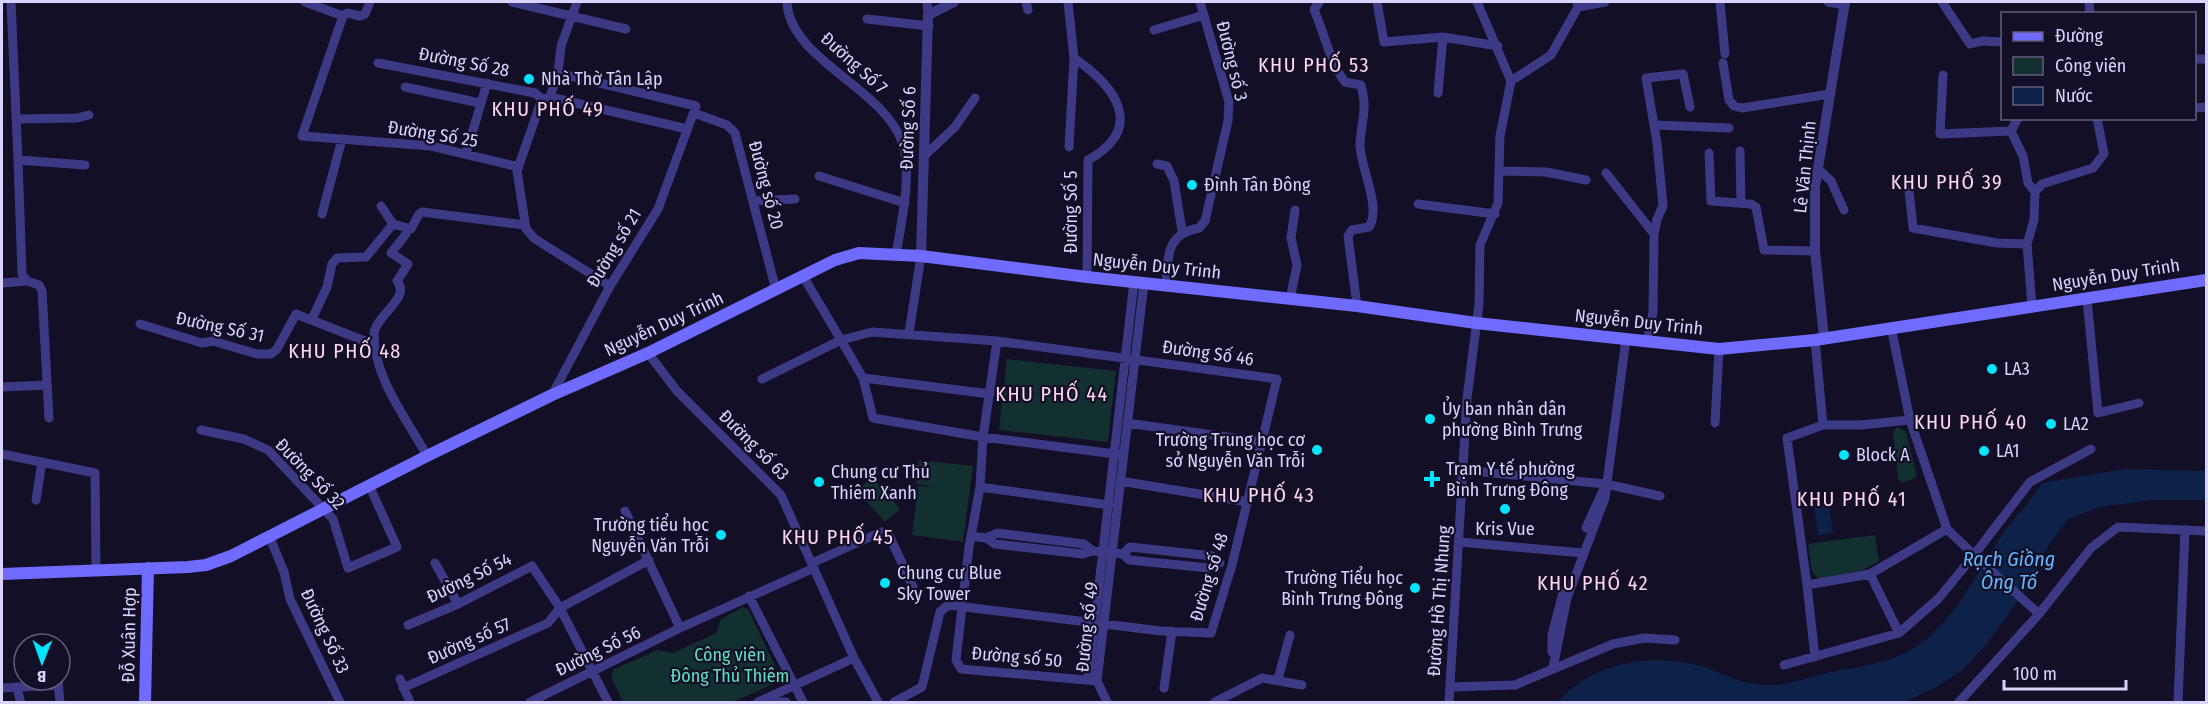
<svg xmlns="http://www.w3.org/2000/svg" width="2208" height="704" viewBox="0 0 2208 704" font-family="'Fira Sans Condensed',sans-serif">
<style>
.green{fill:#12302f}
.water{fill:#0c2248}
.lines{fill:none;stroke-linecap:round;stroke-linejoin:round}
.minor{stroke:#3d3a85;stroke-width:9}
.tertiary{stroke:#3d3a85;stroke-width:10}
.secondary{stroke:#6f6bff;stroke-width:12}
.poi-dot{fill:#00e5ff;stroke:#130f26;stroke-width:2}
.labels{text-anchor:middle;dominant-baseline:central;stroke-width:4.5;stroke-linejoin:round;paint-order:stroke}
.street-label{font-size:18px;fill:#d9d4ff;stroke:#130f26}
.poi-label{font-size:18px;fill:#d9d4ff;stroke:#130f26;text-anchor:start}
.park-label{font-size:18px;fill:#5fe0c0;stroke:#130f26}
.neighbourhood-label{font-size:20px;letter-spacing:1.5px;fill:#ffd6f0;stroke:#130f26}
.water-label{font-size:20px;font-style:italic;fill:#62b6ff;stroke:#130f26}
</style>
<rect width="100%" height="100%" fill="#130f26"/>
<path class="green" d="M1007,359L1116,371L1108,442L999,430Z
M1897,427L1906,431L1917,477L1902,483L1898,479L1893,432Z
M919,460L973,466L963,542L912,535L918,486L937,487L916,484Z
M872,477L900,509L885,522L857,491Z
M1875,535L1879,561L1863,570L1819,579L1812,572L1808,544Z
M743,607L748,609L780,676L777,682L733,702H623L611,677L614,669L658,650L673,653L716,633L721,619Z"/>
<path class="water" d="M2125,469L2206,471V500H2153L2100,507L2068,519L2047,548L2028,587L1986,645L1963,669L1935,688L1906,701L1558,702C1594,661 1653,652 1704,667C1728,675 1742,685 1769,685C1788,686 1812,676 1831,672C1852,668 1873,665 1893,658C1947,640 1974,576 2003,534C2015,516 2031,502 2042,483Z
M1829,505L1833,533L1818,535L1814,507Z"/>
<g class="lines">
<path class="minor" d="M11,2L18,160
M305,2L343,16L347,13L360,16L365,14L370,2
M512,2L626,29
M787,2C789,60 887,89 903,145C912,175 901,224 896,255
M927,2L928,15
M1026,2L1028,10
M1068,2L1074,58C1116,87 1146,128 1088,160L1087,277
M1319,2L1314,10C1325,34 1329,61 1345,82L1361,85C1368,111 1361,120 1360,145C1360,167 1382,207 1369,227L1352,230L1348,236L1357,306
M1377,2L1384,42L1443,37
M1477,2L1511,81
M1720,2L1725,54
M1828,2L1845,5
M1942,2L1970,44L1982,41L2002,42
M2089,2L2090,14
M1578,7L1605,2
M343,16L302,136L431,146L519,167
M867,19L929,26
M1154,30L1204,15
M2194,59H2206
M378,63L535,93L542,99
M1723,63L1729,100L1734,106L1742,108L1830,94
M558,73L561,46L577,2
M1943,75L1940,134L2011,131
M405,87L480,103
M1438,93L1443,37L1498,46
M550,97L558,73L696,106L658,209L610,286L552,395
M2194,108L2206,107
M694,113L727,125L735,133L776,290
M2018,118L2011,131L2023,156L2028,183L2035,192L2034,220L2027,244L2032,306
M17,119L77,118L89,115
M1655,125L1729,128
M1069,147L1074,58
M1740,151L1741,203
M1709,153L1711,201L1751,204L1756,207L1764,250L1815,251
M466,154L487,83
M923,157L955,127L975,98
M1157,164L1167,166L1174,181L1182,231
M1818,169L1831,181L1844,210
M1500,171L1546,172L1586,180
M1606,173L1654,234
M819,176L905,203
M1908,181L1913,228L1997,243L2027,244
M2035,192L2042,184L2093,168L2104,154L2097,118
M753,201L795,199
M1418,204L1495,214
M322,214L342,139
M393,224L411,229L419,214L422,212L525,225
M406,234L391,253L408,264L397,281C412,298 374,316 374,335C374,378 407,419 427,456
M2,283L27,281
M610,286L535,239L526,229L517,171L542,99L550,97L687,129
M1166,286C1168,256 1166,234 1199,228L1205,221L1228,121L1229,102L1200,2
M1290,299L1297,265L1291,238L1295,210
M2087,299L2098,413L2139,403
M312,319L327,287L332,264L337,258L366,257L393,224L381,206
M140,324L202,343L213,341L257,354H271L277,349L296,314L375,345
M1891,327L1910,420L1947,529
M909,333L921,256
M1815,340L1823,425
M997,341L872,332L841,340L863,378L873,418L983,437L980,487L969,547L956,660L961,669L1097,681
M1647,343L1653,312L1654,234L1657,219L1663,206L1657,143L1646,78L1683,74L1690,107
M648,353L677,391L781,495L854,658L878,702
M863,378L990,394
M762,379L841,340L803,276
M2,387L47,385
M49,418L42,291L39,285L27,281L22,274L18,160L85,165
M1127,423L1263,442
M1715,423L1719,349
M201,430L244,439L268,450L333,519L348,568L397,547L369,485
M2,454L95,473L96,570
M1463,470L1606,484L1660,496
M1120,481L1248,502
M980,487L1109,505
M36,500L42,462
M625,511L680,628
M1586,528L1605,486
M971,536L986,538L995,544L1083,554L1093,551L1123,554
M270,538L284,572L290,599L340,702
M986,538L997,533L1084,544L1093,551
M1460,542L1583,553
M1123,554L1130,547L1212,556L1220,563
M1123,554L1129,560L1209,568L1220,563
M435,563L458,604
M812,563L881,532L888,533L913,587
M1870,574L1899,633
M1807,585L1815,657
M749,596L803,702
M2039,614L1974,555L2030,482L2091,449
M408,625L458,604L532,566L560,608L608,702
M1552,652V635L1564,589
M1784,665L1899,633L1939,598L1974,555L1947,529L1870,574L1807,585L1787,438L1823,425H1860L1910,420
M1553,667L1567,598L1605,498L1626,339
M400,679L410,702
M1278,679L1290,635
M1088,680L1134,282
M58,681L60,702
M17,687L20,700
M1451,687L1515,685L1613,644L1644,638L1675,640
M2,688L58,685
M403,688L548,623L560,608L649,560
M1164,688L1172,631
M530,702L680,628L814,568
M758,702L854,658
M777,702H786
M894,702L922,687L940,612L948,605L1161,631L1211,633L1232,565L1277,379L997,341L983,437L1123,455
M1107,702L1097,681L1144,283
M1215,702L1262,678L1302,685
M1449,702L1467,398L1479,304L1480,245L1498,203L1500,136L1511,81L1551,55L1578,7L1577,2
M1959,702L2039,614L2091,548L2118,527L2205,531
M2178,702L2185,530"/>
<path class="tertiary" d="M921,256L928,15L954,2
M1824,338L1815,251V187L1845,2"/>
<path class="secondary" d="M2,574L188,567L206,565L231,556L427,456L552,395L648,353L835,260L859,253L921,256L1087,277L1357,306L1476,323L1719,349L1815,340L2206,280
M145,702L148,568"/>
</g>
<g class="poi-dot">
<circle cx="529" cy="79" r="6"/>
<circle cx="1192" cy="185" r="6"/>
<circle cx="1992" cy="369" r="6"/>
<circle cx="1430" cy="419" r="6"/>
<circle cx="2051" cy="424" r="6"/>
<circle cx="1317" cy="450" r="6"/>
<circle cx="1984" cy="451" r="6"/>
<circle cx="1844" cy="455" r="6"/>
<path d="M1429 470h6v6h6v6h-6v6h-6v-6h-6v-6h6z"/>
<circle cx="819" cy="482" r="6"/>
<circle cx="1505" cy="509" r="6"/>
<circle cx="721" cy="535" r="6"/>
<circle cx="885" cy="583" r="6"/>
<circle cx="1415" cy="588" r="6"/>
</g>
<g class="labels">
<g class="street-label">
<text transform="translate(1232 61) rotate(76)">Đường số 3</text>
<text transform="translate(464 62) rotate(11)">Đường Số 28</text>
<text transform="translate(854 63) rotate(42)">Đường Số 7</text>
<text transform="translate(908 128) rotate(-88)">Đường Số 6</text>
<text transform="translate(433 134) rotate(9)">Đường Số 25</text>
<text transform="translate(1805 167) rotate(-84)">Lê Văn Thịnh</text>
<text transform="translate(766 185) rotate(75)">Đường số 20</text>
<text transform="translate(1071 212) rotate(-90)">Đường Số 5</text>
<text transform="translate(614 248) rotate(-59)">Đường số 21</text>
<text transform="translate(1157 266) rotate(6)">Nguyễn Duy Trinh</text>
<text transform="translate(2116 275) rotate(-9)">Nguyễn Duy Trinh</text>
<text transform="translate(1639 322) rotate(6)">Nguyễn Duy Trinh</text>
<text transform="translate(664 324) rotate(-25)">Nguyễn Duy Trinh</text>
<text transform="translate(220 327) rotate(12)">Đường Số 31</text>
<text transform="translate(1208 353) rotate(8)">Đường Số 46</text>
<text transform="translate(754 445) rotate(45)">Đường số 63</text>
<text transform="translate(310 474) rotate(46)">Đường Số 32</text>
<text transform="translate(1209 577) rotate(-73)">Đường số 48</text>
<text transform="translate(469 578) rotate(-26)">Đường Số 54</text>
<text transform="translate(1439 601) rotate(-86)">Đường Hồ Thị Nhung</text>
<text transform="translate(1087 627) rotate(-84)">Đường số 49</text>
<text transform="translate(325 631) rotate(65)">Đường Số 33</text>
<text transform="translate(129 635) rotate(-89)">Đỗ Xuân Hợp</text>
<text transform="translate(469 641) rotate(-24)">Đường số 57</text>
<text transform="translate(598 651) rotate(-26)">Đường Số 56</text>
<text transform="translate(1017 657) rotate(5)">Đường số 50</text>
</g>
<g class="poi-label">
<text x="541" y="79">Nhà Thờ Tân Lập</text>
<text x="1204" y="185">Đình Tân Đông</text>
<text x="2004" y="369">LA3</text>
<text x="1442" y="409">Ủy ban nhân dân<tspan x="1442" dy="21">phường Bình Trưng</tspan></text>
<text x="2063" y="424">LA2</text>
<text x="1305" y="440" text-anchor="end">Trường Trung học cơ<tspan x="1305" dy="21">sở Nguyễn Văn Trỗi</tspan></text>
<text x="1996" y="451">LA1</text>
<text x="1856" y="455">Block A</text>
<text x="1446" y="469">Trạm Y tế phường<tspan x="1446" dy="21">Bình Trưng Đông</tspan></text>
<text x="831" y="472">Chung cư Thủ<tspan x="831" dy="21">Thiêm Xanh</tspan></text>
<text x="709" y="525" text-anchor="end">Trường tiểu học<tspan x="709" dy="21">Nguyễn Văn Trỗi</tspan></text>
<text x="1505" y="529" text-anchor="middle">Kris Vue</text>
<text x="897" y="573">Chung cư Blue<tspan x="897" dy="21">Sky Tower</tspan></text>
<text x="1403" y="578" text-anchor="end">Trường Tiểu học<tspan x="1403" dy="21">Bình Trưng Đông</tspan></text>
</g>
<g class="park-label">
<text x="730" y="655">Công viên<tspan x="730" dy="21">Đông Thủ Thiêm</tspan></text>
</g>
<g class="neighbourhood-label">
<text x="1314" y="65">KHU PHỐ 53</text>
<text x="548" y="109">KHU PHỐ 49</text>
<text x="1947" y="182">KHU PHỐ 39</text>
<text x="345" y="351">KHU PHỐ 48</text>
<text x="1052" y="394">KHU PHỐ 44</text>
<text x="1971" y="422">KHU PHỐ 40</text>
<text x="1259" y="495">KHU PHỐ 43</text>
<text x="1852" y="499">KHU PHỐ 41</text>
<text x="838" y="537">KHU PHỐ 45</text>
<text x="1593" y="583">KHU PHỐ 42</text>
</g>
<g class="water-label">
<text x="2009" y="559">Rạch Giồng<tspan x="2009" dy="23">Ông Tố</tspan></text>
</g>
</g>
<rect width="2208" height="704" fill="none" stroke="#d9d4ff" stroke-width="6"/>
<rect x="2001" y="12" width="195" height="108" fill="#130f26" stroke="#625e7d" stroke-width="1.5"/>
<rect x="2013" y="32" width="30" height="9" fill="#6f6bff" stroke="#625e7d" stroke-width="1.5"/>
<text x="2055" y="42" font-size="18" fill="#d9d4ff">Đường</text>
<rect x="2013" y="57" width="30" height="18" fill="#12302f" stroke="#625e7d" stroke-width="1.5"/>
<text x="2055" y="72" font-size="18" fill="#d9d4ff">Công viên</text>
<rect x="2013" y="87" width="30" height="18" fill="#0c2248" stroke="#625e7d" stroke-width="1.5"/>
<text x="2055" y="102" font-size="18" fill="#d9d4ff">Nước</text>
<g transform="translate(42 662) rotate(181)"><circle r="28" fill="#130f26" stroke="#625e7d" stroke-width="1.5"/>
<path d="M0-4.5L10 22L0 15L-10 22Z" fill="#00e5ff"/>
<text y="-9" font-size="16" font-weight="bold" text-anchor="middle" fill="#d9d4ff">B</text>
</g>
<path d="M2004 680v9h122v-9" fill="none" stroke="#d9d4ff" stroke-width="3"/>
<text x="2013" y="680" font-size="18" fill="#d9d4ff" stroke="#130f26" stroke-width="4.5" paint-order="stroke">100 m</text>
</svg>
